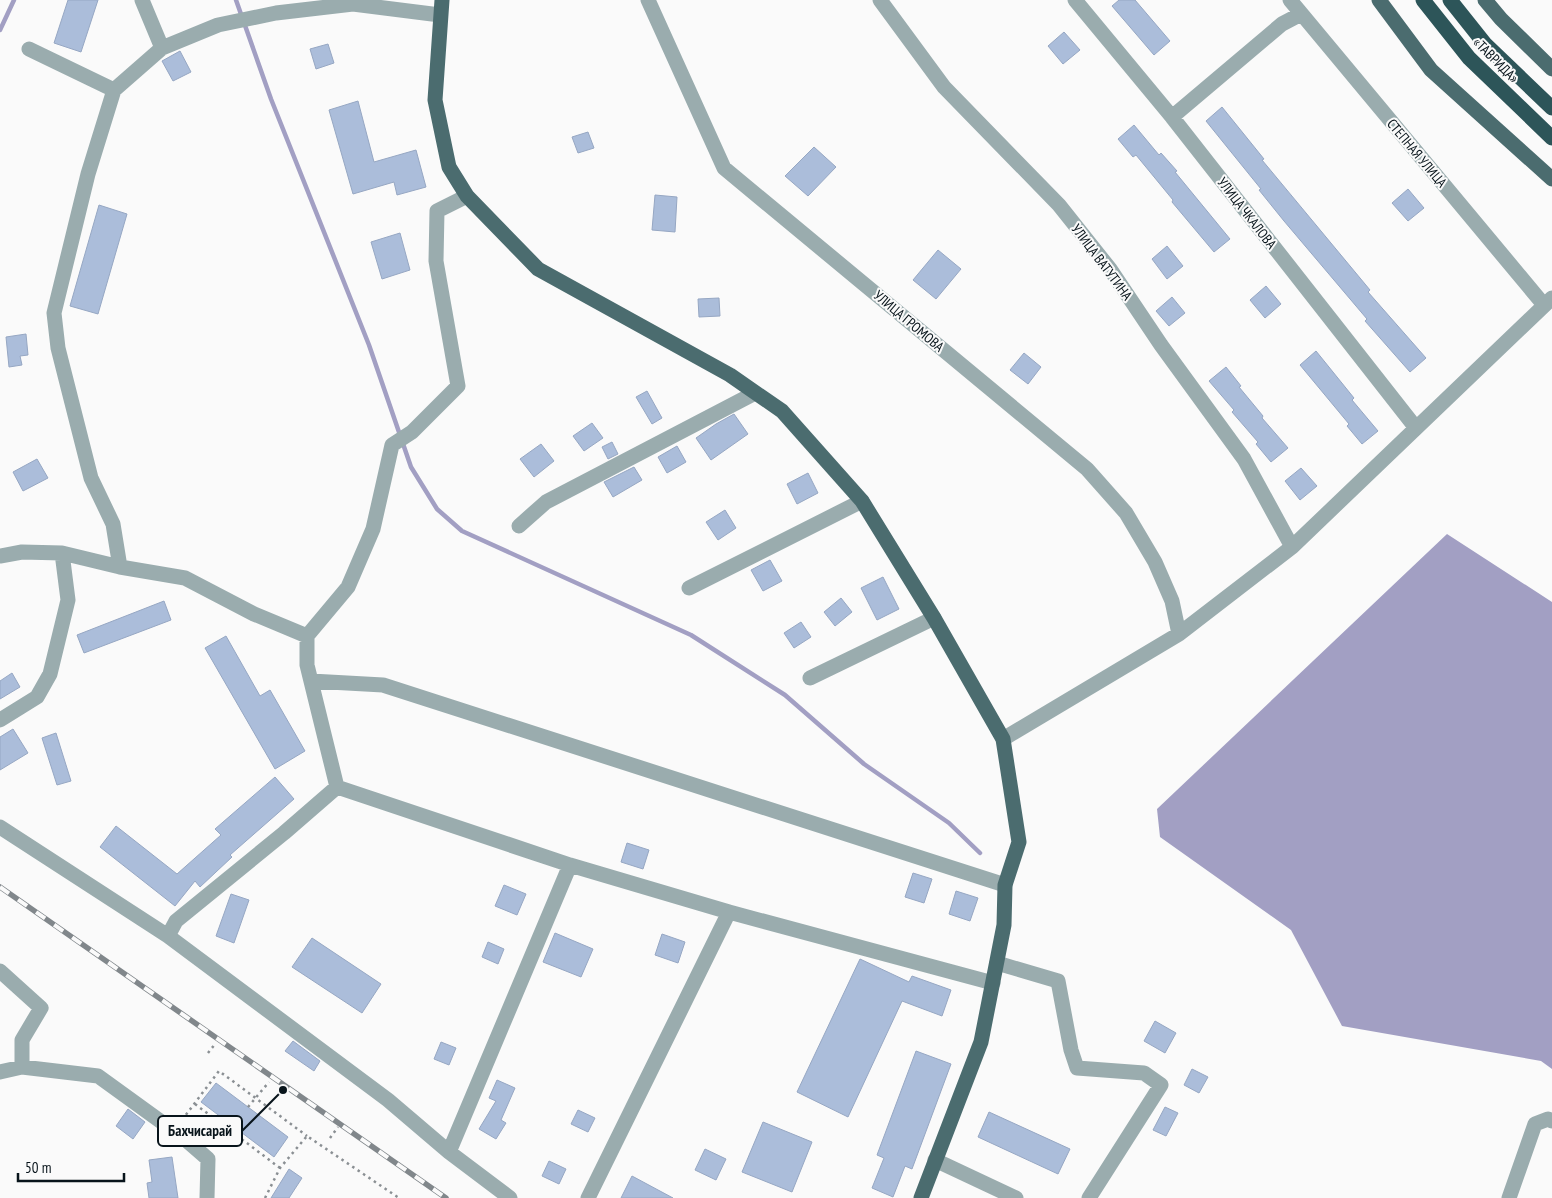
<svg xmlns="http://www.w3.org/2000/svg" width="1552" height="1198" viewBox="0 0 1552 1198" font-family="'PT Sans Narrow',sans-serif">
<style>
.water{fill:#a29fc3}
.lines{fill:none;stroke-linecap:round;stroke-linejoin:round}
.stream{stroke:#a29fc3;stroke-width:4.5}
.building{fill:#abbdda;stroke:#96a7c3}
.path{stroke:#8a8f93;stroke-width:2.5;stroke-dasharray:2.5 4;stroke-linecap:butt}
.minor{stroke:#9aacae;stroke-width:15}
.major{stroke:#4b6c6f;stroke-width:15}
.highway{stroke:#2d5559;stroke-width:15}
.rail-casing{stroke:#81878b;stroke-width:5.5}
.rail{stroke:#fafafa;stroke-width:4;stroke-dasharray:11;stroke-linecap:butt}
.labels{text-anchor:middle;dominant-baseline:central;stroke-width:4;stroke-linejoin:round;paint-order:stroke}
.street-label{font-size:14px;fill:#08141b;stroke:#fafafa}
.leader{fill:none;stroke:#08141b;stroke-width:2}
.callout-dot{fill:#08141b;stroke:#fafafa;stroke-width:2}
.callout{fill:#fafafa;stroke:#08141b;stroke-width:2}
.callout-label{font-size:15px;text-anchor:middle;font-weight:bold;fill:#08141b}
</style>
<rect width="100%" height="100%" fill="#fafafa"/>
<path class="water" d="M1447,534L1552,602V1069L1541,1061L1342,1026L1291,930L1160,837L1157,809Z"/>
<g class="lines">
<path class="stream" d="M236,0L271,99L369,345L411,467L437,509L462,531L691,635L785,695L864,764L949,823L980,853
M0,30L14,0"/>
</g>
<path class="building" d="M68,0H98L81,52L54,43Z
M1119,0H1135L1170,41L1154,55L1112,6Z
M1064,32L1080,50L1063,64L1048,46Z
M328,44L334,63L316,69L310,49Z
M180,51L191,72L173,81L162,61Z
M358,101L374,162L416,150L426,187L397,195L394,182L353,194L329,110Z
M1222,107L1264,159L1262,160L1370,290L1368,292L1426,358L1410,372L1365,321L1367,319L1284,221L1259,190L1261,189L1206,121Z
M1134,125L1159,155L1161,153L1177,171L1175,172L1230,239L1214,252L1172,202L1173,200L1136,155L1133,157L1118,139Z
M588,132L594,148L578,153L572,137Z
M814,147L836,167L808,196L785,176Z
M1408,189L1424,208L1408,221L1392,203Z
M655,195L677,197L675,232L652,230Z
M99,205L127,214L98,314L70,306Z
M400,233L410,270L382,279L371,242Z
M1167,246L1183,266L1167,279L1152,259Z
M938,250L961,269L936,299L913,280Z
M1266,286L1281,304L1265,318L1250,300Z
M1172,297L1185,313L1169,326L1156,311Z
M719,298L720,316L699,317L698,299Z
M26,334L28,355L20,356L22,365L9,367L6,337Z
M1316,351L1354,398L1352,400L1378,431L1362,444L1347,426L1349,424L1300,365Z
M1024,353L1041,367L1028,384L1010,370Z
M1226,367L1241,386L1239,387L1263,416L1262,418L1288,448L1271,462L1256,444L1258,442L1232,412L1234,410L1209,381Z
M647,391L662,418L652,424L636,397Z
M734,414L748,434L711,460L696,438L716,424Z
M592,423L603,438L584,451L573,436Z
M612,442L618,454L608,459L602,447Z
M541,444L554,461L534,477L520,459Z
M677,446L686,462L667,473L658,457Z
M37,459L48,478L23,491L13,472Z
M634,467L642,480L613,497L604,482Z
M1301,468L1317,486L1300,500L1285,481Z
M808,473L818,493L797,504L787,484Z
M725,510L736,528L718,540L706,522Z
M770,560L782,581L763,591L751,570Z
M883,577L899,609L877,620L861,588Z
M841,598L852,612L835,626L824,612Z
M164,601L171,620L84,653L77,635Z
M801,622L811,637L794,648L784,633Z
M226,636L260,696L270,690L305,751L275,769L205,648Z
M12,673L20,687L0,699V681Z
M13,729L28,753L0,770V737Z
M56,733L71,781L57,785L42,738Z
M275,777L294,799L230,855L232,857L200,887L195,881L175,906L100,847L116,826L177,874L221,835L215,829Z
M627,843L649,850L643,869L621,862Z
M913,873L932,879L924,903L905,897Z
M504,885L526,894L517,915L495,906Z
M956,891L978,898L970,921L949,914Z
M231,894L249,900L234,943L216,936Z
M555,933L593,949L581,977L543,962Z
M662,934L685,942L678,963L655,955Z
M312,938L381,984L362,1013L292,967Z
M488,942L504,949L498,964L482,957Z
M860,959L909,982L912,976L951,990L942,1016L902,1001L848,1117L797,1092Z
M1155,1021L1176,1033L1165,1053L1144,1041Z
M293,1041L320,1061L314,1071L285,1051Z
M441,1042L456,1048L449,1065L434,1059Z
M916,1051L951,1064L912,1169L905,1166L893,1197L872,1188L884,1158L877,1155Z
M1192,1069L1208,1077L1199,1093L1184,1085Z
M497,1080L515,1088L501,1120L506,1123L496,1139L479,1129L496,1101L489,1098Z
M216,1083L288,1137L274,1157L201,1102Z
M1165,1107L1178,1113L1166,1136L1153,1130Z
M128,1109L145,1122L133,1139L116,1126Z
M578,1110L595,1118L588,1132L571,1124Z
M989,1112L1070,1149L1058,1174L978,1137Z
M763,1122L812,1142L792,1192L742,1172Z
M705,1149L726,1159L716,1180L695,1170Z
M172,1157L178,1198H149L147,1183L152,1182L149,1160Z
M549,1161L566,1169L559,1184L542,1176Z
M289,1169L302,1178L289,1198H271Z
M632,1176L673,1198H621Z"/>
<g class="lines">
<path class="path" d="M208,1053L215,1044
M195,1104L280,1168
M248,1107L269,1082
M182,1120L219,1071L307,1136
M330,1138L338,1127
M265,1198L280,1168L307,1136L399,1198"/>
<path class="minor" d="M142,0L162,48
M648,0L724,168L1087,469L1126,513L1155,562L1172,601L1179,634
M880,0L944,87L1059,205L1110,269L1161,345L1244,459L1292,547
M1075,0L1172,117L1416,428
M1290,0L1544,305
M29,49L114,90
M1172,117L1282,24L1301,14
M519,526L546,502L755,393
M0,556L22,552L62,553L120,567
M689,588L862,501
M307,636L254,614L185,578L120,567L113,524L91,478L58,348L54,313L88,174L114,90L162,48L218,25L276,13L353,4L440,15
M810,678L934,618
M311,681L383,685L1005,885
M0,720L37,697L50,674L68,600L62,553
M1003,739L1179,634L1292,547L1552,298
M337,787L284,833L176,921L168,936L388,1100L449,1152L510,1198
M0,827L168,936
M570,865L729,912
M997,963L1058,981L1071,1050L1077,1068L1144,1073L1161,1085L1089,1198
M0,971L41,1008L22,1040V1067
M0,1072L22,1067L98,1076L185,1139L208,1159L207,1198
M449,1152L570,865L337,787L307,665V636L348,587L373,529L392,445L412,432L458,386L436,261L437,211L467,196
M935,1160L1016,1198
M588,1198L729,912L993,983
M1509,1198L1535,1124L1548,1119L1552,1121"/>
<path class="major" d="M442,0L435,100L449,167L467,196L538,269L730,375L782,411L862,501L934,618L1003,739L1019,842L1005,885L1004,925L981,1042L921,1198
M1379,0L1431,70L1552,179
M1485,0L1501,19L1552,69"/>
<path class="highway" d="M1423,0L1469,58L1552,138
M1450,0L1485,44L1552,108"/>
<g class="rail-casing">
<path id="rail" d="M0,887L446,1198"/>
</g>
<use href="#rail" class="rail"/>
</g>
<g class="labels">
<g class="street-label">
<text transform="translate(1496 60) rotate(45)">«ТАВРИДА»</text>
<text transform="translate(1417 153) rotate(50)">СТЕПНАЯ УЛИЦА</text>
<text transform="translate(1247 213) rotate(52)">УЛИЦА ЧКАЛОВА</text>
<text transform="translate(1102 262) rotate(53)">УЛИЦА ВАТУТИНА</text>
<text transform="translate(909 321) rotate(40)">УЛИЦА ГРОМОВА</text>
</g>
</g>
<path class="leader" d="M283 1090L242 1131"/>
<circle class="callout-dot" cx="283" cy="1090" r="5"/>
<rect class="callout" x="158" y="1116" width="84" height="30" rx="5"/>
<g class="callout-label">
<text x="200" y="1136">Бахчисарай</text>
</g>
<path d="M18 1173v8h106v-8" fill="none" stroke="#08141b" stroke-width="2.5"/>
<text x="25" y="1173" font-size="15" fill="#08141b" stroke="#fafafa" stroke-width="4" paint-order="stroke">50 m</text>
</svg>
